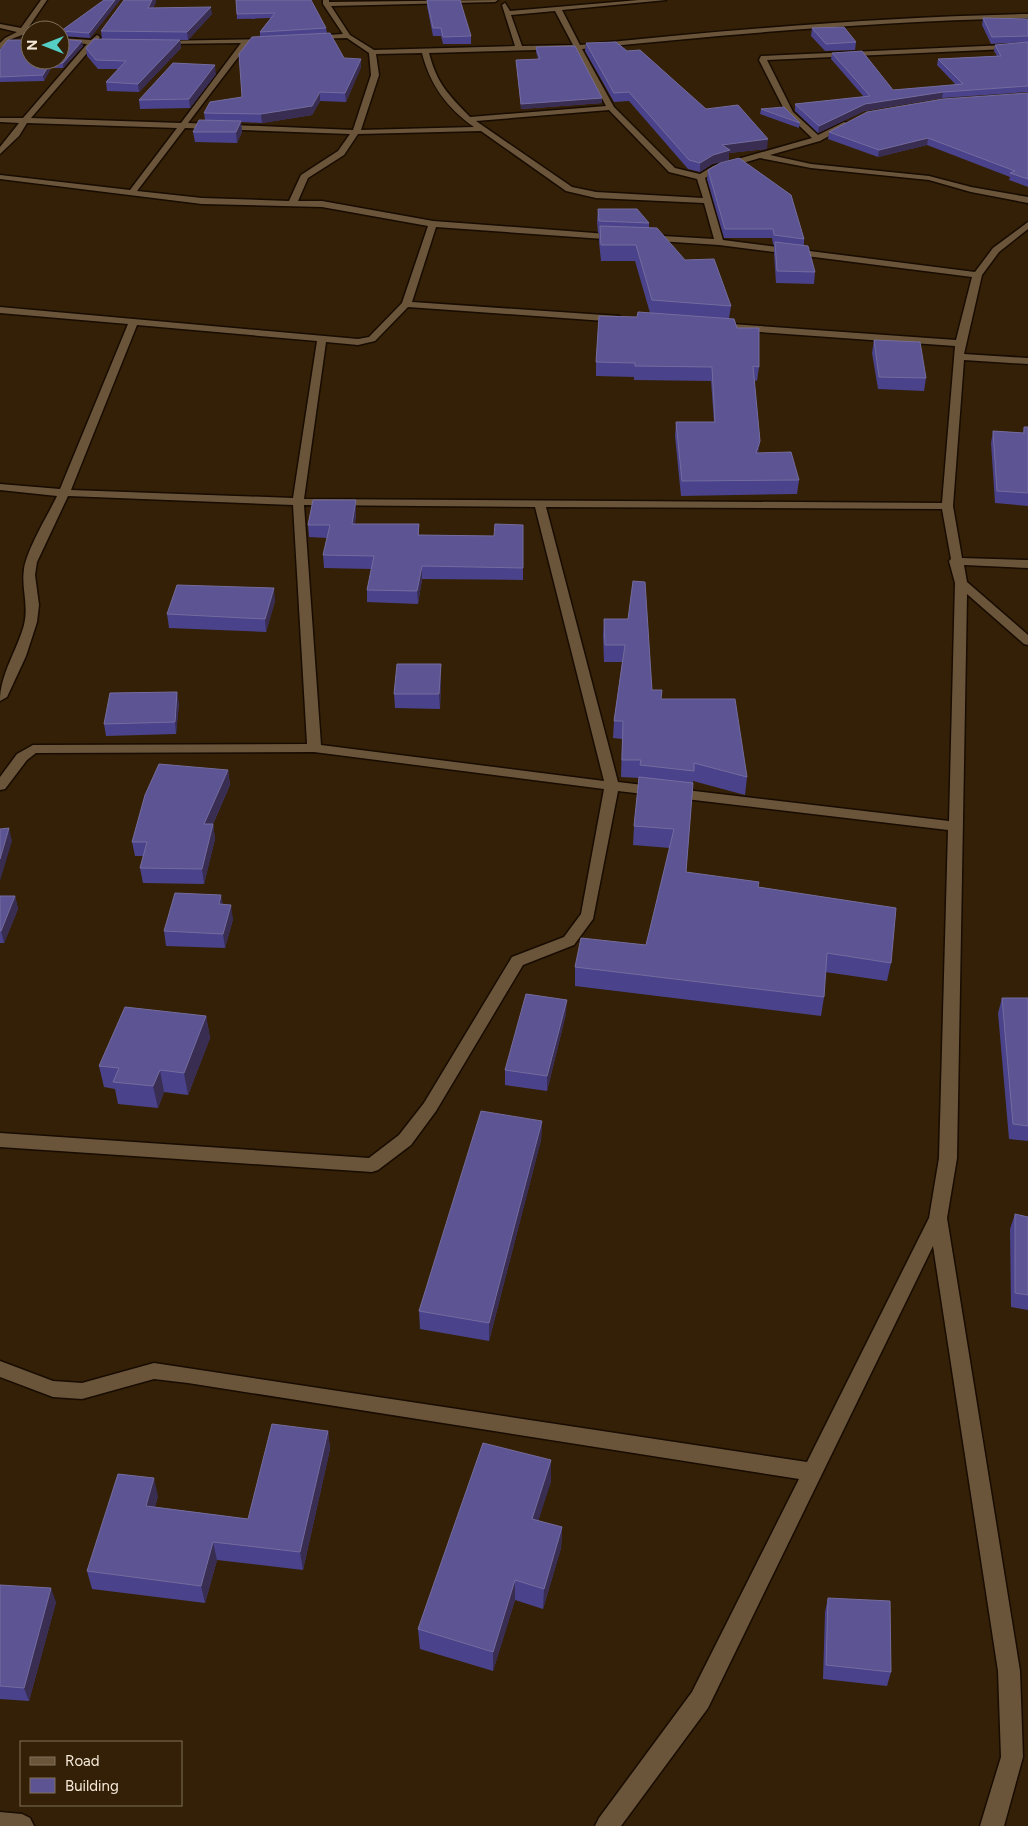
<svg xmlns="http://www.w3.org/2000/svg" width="1028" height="1826" viewBox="0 0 1028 1826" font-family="Figtree,sans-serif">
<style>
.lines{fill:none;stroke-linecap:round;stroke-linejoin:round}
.minor-casing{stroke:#180b00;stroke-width:3}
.minor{fill:#6a553a;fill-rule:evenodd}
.wall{fill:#4a438b}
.shaded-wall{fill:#392d52}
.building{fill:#5c5493;stroke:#746c9e}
</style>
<rect width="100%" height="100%" fill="#332006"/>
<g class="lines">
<g class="minor-casing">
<path id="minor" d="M41,0H47L26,31L29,36L22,35L9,40L0,49V43L5,38L17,32L0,28V24L21,28Z
M323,0H329V2L498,0L495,2L331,6L350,35L374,50L515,46L502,5L505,3L510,11L639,0H666L562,10L580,45C729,30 878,17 1028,14V18C879,21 731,34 582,49L614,107L675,168L700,174L713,166L812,138L786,113L759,60L761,56L1028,44V48L767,60L793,112L818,135L844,122L851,124L820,141L770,155L811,164L929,176L971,187L1028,197V203L971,192L929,180L811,168L760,158L719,170L705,178L723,240L975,272L993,248L1028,222V229L999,252L982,275L964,354L1028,358V364L964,360L953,506L962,558L1028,560V568L964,565L967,582L1028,635V645L1024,644L967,594L957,1158L947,1218L1020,1671L1023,1757L1004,1826H980L1001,1757L998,1671L933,1246L708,1708L621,1826H595L599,1818L692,1692L799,1479L188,1383L154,1379L82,1399L53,1397L0,1377V1361L53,1381L82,1383L154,1363L807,1462L929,1218L939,1158L948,830L618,791L593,919L574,945L523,965L436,1111L411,1145L378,1170L372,1172L0,1147V1133L369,1158L399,1135L424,1103L512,957L564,937L581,914L604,789L314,752L36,753L27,760L5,789L0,790V777L17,754L33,745L307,744L293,505L68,496L37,562L35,575L39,605L37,622L26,656L7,697L0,701C0,674 17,651 24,625C29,604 21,588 24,569C27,549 48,515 57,496L0,490V484L60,489L128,324L0,313V307L358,339L369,337L402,303L428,226L322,207L202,204L0,179V175L130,190L177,128L27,123L19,136L0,154V147L19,123L0,122V118H23L87,44L60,42V38L91,40L97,35L100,37L98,40L115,43L111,45L95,44L31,118L181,123L241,43L162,44L160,41L269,39L271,42L249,43L188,123L353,130L371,75L369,53L347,38L310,39L312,36L343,34L323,4ZM555,11L573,45L522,46L511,15ZM576,49L606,106L470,117C448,94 437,84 429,53ZM422,53C430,85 447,108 474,127L361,130L379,75L376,54ZM609,110L669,172L697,179L703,198L596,192L572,187L476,121ZM185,128L350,134L338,151L301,175L289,201L202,198L137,191ZM481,131L566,191L596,198L704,203L714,239L646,235L642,238L643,240L719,245L972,277L956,340L717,323L712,326L717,329L955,346L942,503L304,499L326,342L358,345L375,341L408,307L619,322L624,319L619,316L412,302L436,227L618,240L621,239V235L433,221L322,201H298L308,178L344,155L358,134ZM137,325L317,341L293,498L71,490ZM304,505L535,507L604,781L321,745ZM546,507L942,509L951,559L949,561L955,583L949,821L618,782Z
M0,1812L22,1814L30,1818L34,1826H0Z"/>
</g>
<use href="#minor" class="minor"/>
</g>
<path class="wall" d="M104,0H120L90,38L62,36L61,31Z
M236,0L326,28L327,33L344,58L361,67L346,102L320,101L312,115L262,123L241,122L242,132L237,143L195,142L193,132L205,120L204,113L242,97L260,37V32L271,18L237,19Z
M427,0L471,36V44H443L441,36H433L427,6Z
M156,2L153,8L212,14L188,40H180L181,48L139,92L107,91L106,82L118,69H98L87,56L86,48L102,39L101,31Z
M983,18L1028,19V92L942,98L864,111L818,133L795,111V104L864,97L831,59L832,53L893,90L956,85L937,65L938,59L997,56L994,51L995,45L1025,42L991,44L982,25Z
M812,28L856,42L855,50L825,51L811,36Z
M586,43L627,51L706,109L767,149L729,153V160L712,164L700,172L688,169L629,101L614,102L585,51Z
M83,46L63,68H51L44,81L0,82V50Z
M536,47L602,98V103L521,109L516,60L538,59L536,52Z
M216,74L190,108L140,109L139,100Z
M1028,93V187L1009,180L1010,177L927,145L878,157L828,139L829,132Z
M761,109L800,123L799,128L760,114Z
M708,170L804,239V246L815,272L814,284L776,283L774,254V245L773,244L772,238H724L707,179Z
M598,209L649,223V228L685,260L731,306L729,318L737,328L759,367L757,381L754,380L760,441L758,453L799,480L797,494L681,496L675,436L676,422H714L711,381L634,380V377L596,376V362L637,317L650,313L635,261H601L599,242V233H598L597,221Z
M874,340L926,378L924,391L878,389L872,353Z
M1024,427H1028V506L995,503L991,443L993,431L1023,433Z
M356,513L355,524H419V535L494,536L523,525V580L422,579L418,604L367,602V590L371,569L324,568L323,555L327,538L309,537L308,525Z
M275,601L266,632L169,628L167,614Z
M604,619H628L652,690L661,699L747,777L745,795L693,781L686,872L758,887L891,963L887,981L825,972L824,997L821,1016L575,986V967L646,945L670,848L633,845L634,826L639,778L621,777L622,739L613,738L614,721L622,662H604L603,636Z
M441,678L440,709L395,708L394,694Z
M179,703L176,734L106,736L104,724Z
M228,770L230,785L213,824L215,839L204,884L143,883L140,868L143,856H135L132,842Z
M0,896H15L18,909L4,943H0Z
M223,904L233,919L225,948L166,946L164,931Z
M1002,998H1028V1141L1009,1139L998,1013Z
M566,1014L547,1091L505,1085V1070Z
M206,1016L210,1038L188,1095L164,1092L158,1108L118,1104L115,1089L104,1087L99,1066Z
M542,1121L541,1140L489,1341L420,1329L419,1311Z
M1015,1214L1028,1217V1310L1011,1307L1010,1229Z
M328,1431L330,1449L303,1570L217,1560L205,1603L92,1589L87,1571L158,1496L155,1507L248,1519Z
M551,1460V1481L538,1521L562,1527L561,1548L543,1609L515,1600L493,1671L420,1649L418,1629Z
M0,1585L56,1602L29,1701L0,1699Z
M828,1598L891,1672L887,1686L823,1679L825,1612Z"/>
<path class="shaded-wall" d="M115,0H120L90,38L89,33Z
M152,0H156V2L149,16L148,8Z
M211,7L212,14L188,40L187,32Z
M180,40L181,48L139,92L138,84Z
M82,41L83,46L63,68V63Z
M361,59V67L346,102L345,93Z
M50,63L51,68L44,81L43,75Z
M215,65L216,74L190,108L189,99Z
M320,92V101L312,115L262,123L261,114Z
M943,92L942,98L864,111L818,133L819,126L865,104Z
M602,98V103L521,109V104Z
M241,121L242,132L237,143L236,132Z
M928,138L927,145L878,157L879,150Z
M768,139L767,149L729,153V160L712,164L700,172V163L722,145Z
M760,441L758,455L756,453Z
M356,500V513L353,536L352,524Z
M422,566V579L418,604L417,591Z
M274,588L275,601L266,632L265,619Z
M441,664V678L440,709L439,694Z
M177,692L179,703L176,734L175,722Z
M228,770L230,785L206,839L204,824Z
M213,824L215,839L204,884L202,869Z
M9,828L12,841L0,881V859Z
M221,895L224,909L219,904Z
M15,896L18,909L4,943L1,931Z
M231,905L233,919L225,948L223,934Z
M567,1000L566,1014L547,1091V1076Z
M206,1016L210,1038L188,1095L184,1073Z
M160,1070L164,1092L158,1108L153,1086Z
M542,1121L541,1140L489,1341V1323Z
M328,1431L330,1449L303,1570L300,1552Z
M551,1460V1481L532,1540V1519Z
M154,1478L158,1496L150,1524L146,1506Z
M562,1527L561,1548L543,1609L544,1589Z
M213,1542L217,1560L205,1603L201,1586Z
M515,1580V1600L493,1671V1652Z
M51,1588L56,1602L29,1701L24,1688Z"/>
<path class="building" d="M104,0H115L89,33L61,31Z
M124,0H152L148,8L211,7L187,32L101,31Z
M236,0H311L326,28L260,32L275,13L237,14Z
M427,0H460L471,36L443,37L441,28H433Z
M983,18L1028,19V36L992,37Z
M844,27L856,42L826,44L812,28Z
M330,33L344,58L361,59L345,93L320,92L312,106L261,114L204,113L210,102L242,97L239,54L252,37Z
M60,39L82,41L63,63H50L43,75L0,77V50L8,40H30V60H60Z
M94,39L180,40L138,84L106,82L126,61L96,60L86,48Z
M616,42L627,51L640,50L706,109L738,105L768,139L722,145L730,150L713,155L700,163L689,160L629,92L614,93L586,43Z
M1028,42V86L943,92L865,104L819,126L795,104L870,96L832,53L862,51L893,90L963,84L938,59L1001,56L995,45Z
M575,46L602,98L521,104L516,60L540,59L536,47Z
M173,63L215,65L189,99L139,100Z
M1028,93V179L1010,173L1015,171L928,138L879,150L829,132L867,112L943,99Z
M784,107L800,123L761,109Z
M199,120L241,121L236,132H193Z
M739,158L791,195L804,239L774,235L773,229H725L708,170L720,163Z
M598,209H637L649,223L599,221Z
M600,226L657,228L685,260L714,259L731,306L652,300L636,245H601Z
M775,242L808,246L815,272L777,271Z
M638,312L734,319L737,328H759V367L753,366L760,441L756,453L791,452L799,480L682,481L676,422H715L712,367L635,366V363L596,362L599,316L637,317Z
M874,340L920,342L926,378L879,377Z
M1024,427H1028V493L997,491L993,431L1024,433Z
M313,500H356L352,524H419L418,535L494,536L495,524L523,525V568L422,566L417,591L367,590L374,556L323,555L330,525H308Z
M633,581L645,582L652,690H662L661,699H735L747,777L694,763V771L640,765L641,760H622L623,721H614L625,645H605L604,619H628Z
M177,585L274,588L265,619L167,614Z
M397,664H441L439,694H394Z
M177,692L175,722L104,724L110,693Z
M159,764L228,770L204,824H213L202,869L140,868L147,842H132L145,795Z
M639,777L693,783L686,872L759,882L758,887L896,908L891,963L827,953L824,997L575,967L581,938L646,945L674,829L634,826Z
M9,828L0,859V829Z
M175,893L221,895L219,904L231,905L223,934L164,931Z
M0,896H15L1,931H0Z
M526,994L567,1000L547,1076L505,1070Z
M1002,998H1028V1126L1013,1124Z
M125,1007L206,1016L184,1073L160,1070L153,1086L113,1082L119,1068L99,1066Z
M481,1111L542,1121L489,1323L419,1311Z
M1015,1214L1028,1217V1295L1015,1293Z
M272,1424L328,1431L300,1552L213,1542L201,1586L87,1571L118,1474L154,1478L146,1506L248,1519Z
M483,1443L551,1460L532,1519L562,1527L544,1589L515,1580L493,1652L418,1629Z
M0,1585L51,1588L24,1688L0,1686Z
M828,1598L890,1601L891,1672L826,1665Z"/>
<rect x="20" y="1741" width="162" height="65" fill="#332006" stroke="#81705b"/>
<rect x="30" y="1757" width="25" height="8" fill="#6a553a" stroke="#81705b"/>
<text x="65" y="1766" font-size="15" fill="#f6e9da">Road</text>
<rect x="30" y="1778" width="25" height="15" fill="#5c5493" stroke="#81705b"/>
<text x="65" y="1791" font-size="15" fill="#f6e9da">Building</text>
<g transform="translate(45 45) rotate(270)"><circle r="24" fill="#332006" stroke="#81705b"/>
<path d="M0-4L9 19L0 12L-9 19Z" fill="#55cec5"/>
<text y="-8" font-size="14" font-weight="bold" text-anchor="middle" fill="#f6e9da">N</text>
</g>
</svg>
